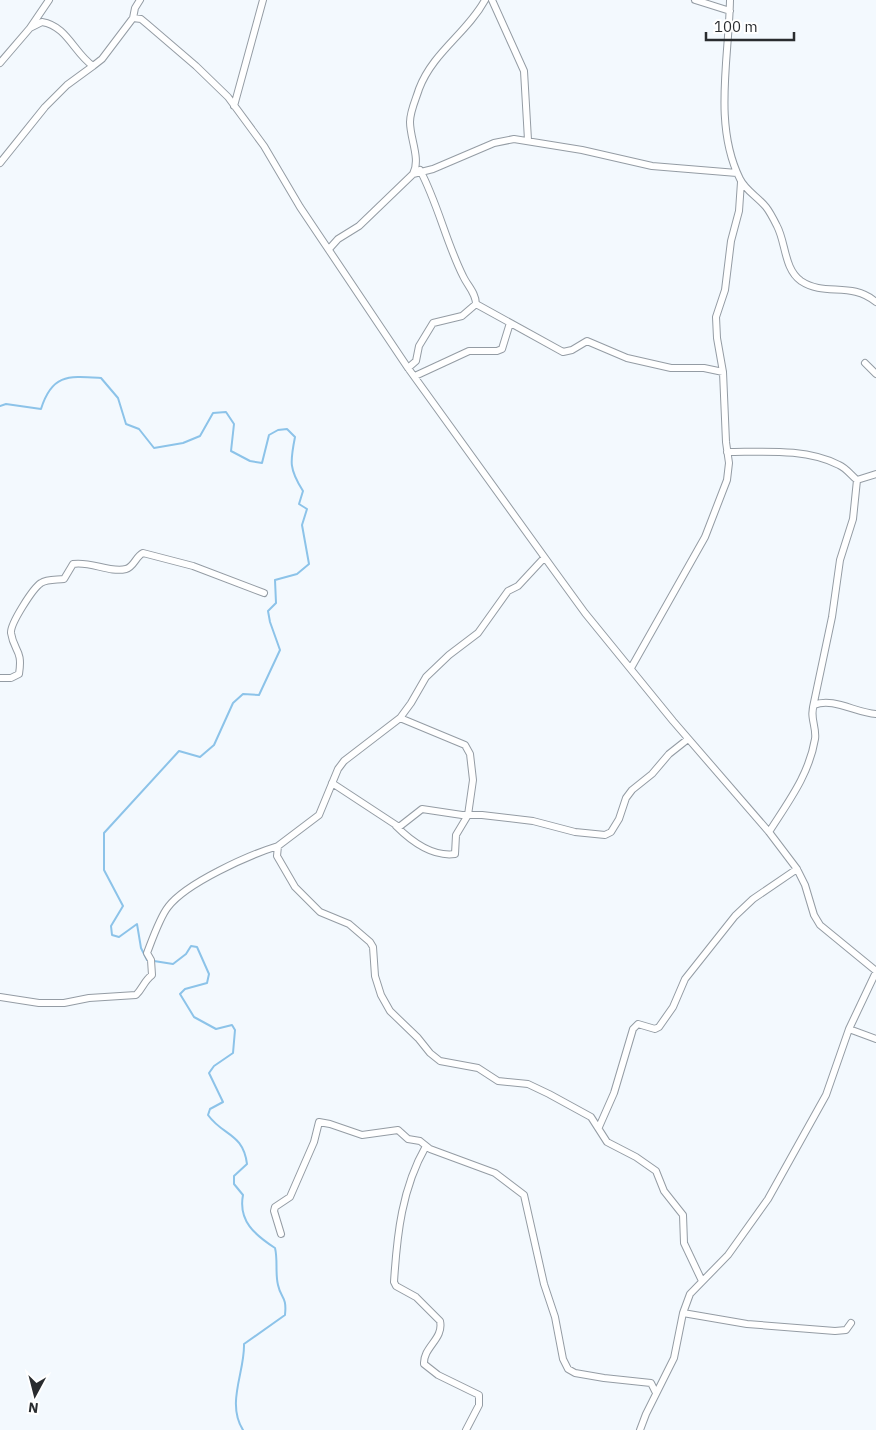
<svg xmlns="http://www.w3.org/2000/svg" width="876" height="1430" viewBox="0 0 876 1430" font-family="'IBM Plex Sans',sans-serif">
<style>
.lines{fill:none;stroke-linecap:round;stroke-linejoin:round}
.stream{stroke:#8cc3e9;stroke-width:2}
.minor-casing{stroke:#949ca4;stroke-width:8}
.minor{stroke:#fff;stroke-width:6}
</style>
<rect width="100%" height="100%" fill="#f3f9fe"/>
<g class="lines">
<path class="stream" d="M0,406L6,404L41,409C52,374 68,376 101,378L118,398L126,424L139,429L154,448L183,443L200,436L213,413L226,412L234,424L231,451L250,461L262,463L269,435L278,430L287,429L295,437C290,462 289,469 303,491L299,504L307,509L302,525L309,564L297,574L275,580L276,603L268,611L270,622L280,650L259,695L243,694L233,703L214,745L200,757L179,751L104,833V870L123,906L111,926L112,935L119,937L137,924L141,948L147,960H149
M154,961L173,964L186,954L191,946L197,947L209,974L207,983L185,989L180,994L194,1017L216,1029L232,1025L235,1030L233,1053L214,1066L209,1073L223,1102L210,1109L208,1115C223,1136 243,1133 247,1164L234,1176V1184L243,1195C238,1221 255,1235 275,1248C278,1260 275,1273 278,1285C281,1299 287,1296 285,1315L244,1344C245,1372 226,1403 243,1430"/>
<g class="minor-casing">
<path id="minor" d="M492,0L524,71L528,140
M695,0L730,11
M730,0C729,58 713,125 740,179C745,190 758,197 766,207C770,212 774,220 777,226C786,243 784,269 801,281C825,297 851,281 876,302
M133,18L135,8L140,0
M30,28L49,0
M0,63L30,28L42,22C67,26 74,53 93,66L102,59L133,18L141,19L147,24L196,66L228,97L264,146L300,207L408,368L553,569L585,613L673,721L769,832L797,869L805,885L814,915L820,925L876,971
M234,106L263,0
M0,163L45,107L67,85L93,66
M413,174L433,169L494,143L514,139L582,150L652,166L737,173
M329,249L338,239L359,226L413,174C421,159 410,139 410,122C410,111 416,99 419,89C433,52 467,33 485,0
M476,304L563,352L572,350L587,341L627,358L671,368H704L723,372
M865,363L876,374
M408,368L416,361L419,346L433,323L462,316L476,304C476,293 467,285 463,276C446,242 438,204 420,170
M415,376L469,351H497L502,349L510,323
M727,452C763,452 806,448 839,465C846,468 851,475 857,480L876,474
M544,558L518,586L508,591L478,633L449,655L426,677L411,703L400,718L344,761L338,769L319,815L278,846L277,856L295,887L320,912L349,924L370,942L373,947L375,976L381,995L390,1011L418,1038L430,1053L440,1061L478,1068L498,1081L528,1084L549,1094L591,1117L607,1142L636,1157L656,1171L664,1191L683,1215L684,1243L702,1281
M631,668L705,537L727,480L729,463L726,442L723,372L717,338L716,317L725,290L731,241L739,211L741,182
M0,678H11L19,674C23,649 14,652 11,633C10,624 33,588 41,583C47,579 56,580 64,579L73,564C91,561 109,573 126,569C134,567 136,556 143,553L193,566L264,593
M813,707L832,617L840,560L853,519L857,480
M332,783L399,827L422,809L462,815H482L533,821L575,832L605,835L611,832L619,819L626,798L632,790L652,774L669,754L688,739
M396,826C411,841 433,857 455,854L456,835L468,815L473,780L470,754L465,745L400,718
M769,832C788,802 809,775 815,739C817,728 809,716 814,705C833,697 856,713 876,714
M0,997L39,1003H64L89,998L136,995C143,988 144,981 152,975L151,960L147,953C152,940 160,917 168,907C186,883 249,855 278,846
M849,1029L876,1039
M599,1127L614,1093L633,1029L638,1024L655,1029L659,1027L673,1007L685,979L735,916L753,899L797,869
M426,1146C402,1188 397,1234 394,1282L396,1286L416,1297L440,1321C444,1339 423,1347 424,1364L438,1375L479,1395V1405L466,1430
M281,1234L274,1211L275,1207L290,1197L314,1142L319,1122L330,1124L362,1135L398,1130L408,1139L420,1141L430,1149L495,1173L524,1195L544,1284L555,1317L563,1359L568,1369L575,1373L604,1378L651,1383L656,1393
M683,1313L747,1324L835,1331L846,1330L851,1323
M640,1430L646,1414L674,1358L683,1313L690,1294L728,1255L768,1199L826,1095L849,1029L876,972"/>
</g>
<use href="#minor" class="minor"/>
</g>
<g transform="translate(35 1395) rotate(187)" stroke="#ffffff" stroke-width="4" paint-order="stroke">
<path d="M0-4L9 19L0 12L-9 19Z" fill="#292c2f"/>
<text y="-8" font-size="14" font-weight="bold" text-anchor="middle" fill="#292c2f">N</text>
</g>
<path d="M706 32v8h88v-8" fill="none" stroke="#292c2f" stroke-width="2.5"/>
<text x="714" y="32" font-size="15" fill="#292c2f" stroke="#ffffff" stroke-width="4" paint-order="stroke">100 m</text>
</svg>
